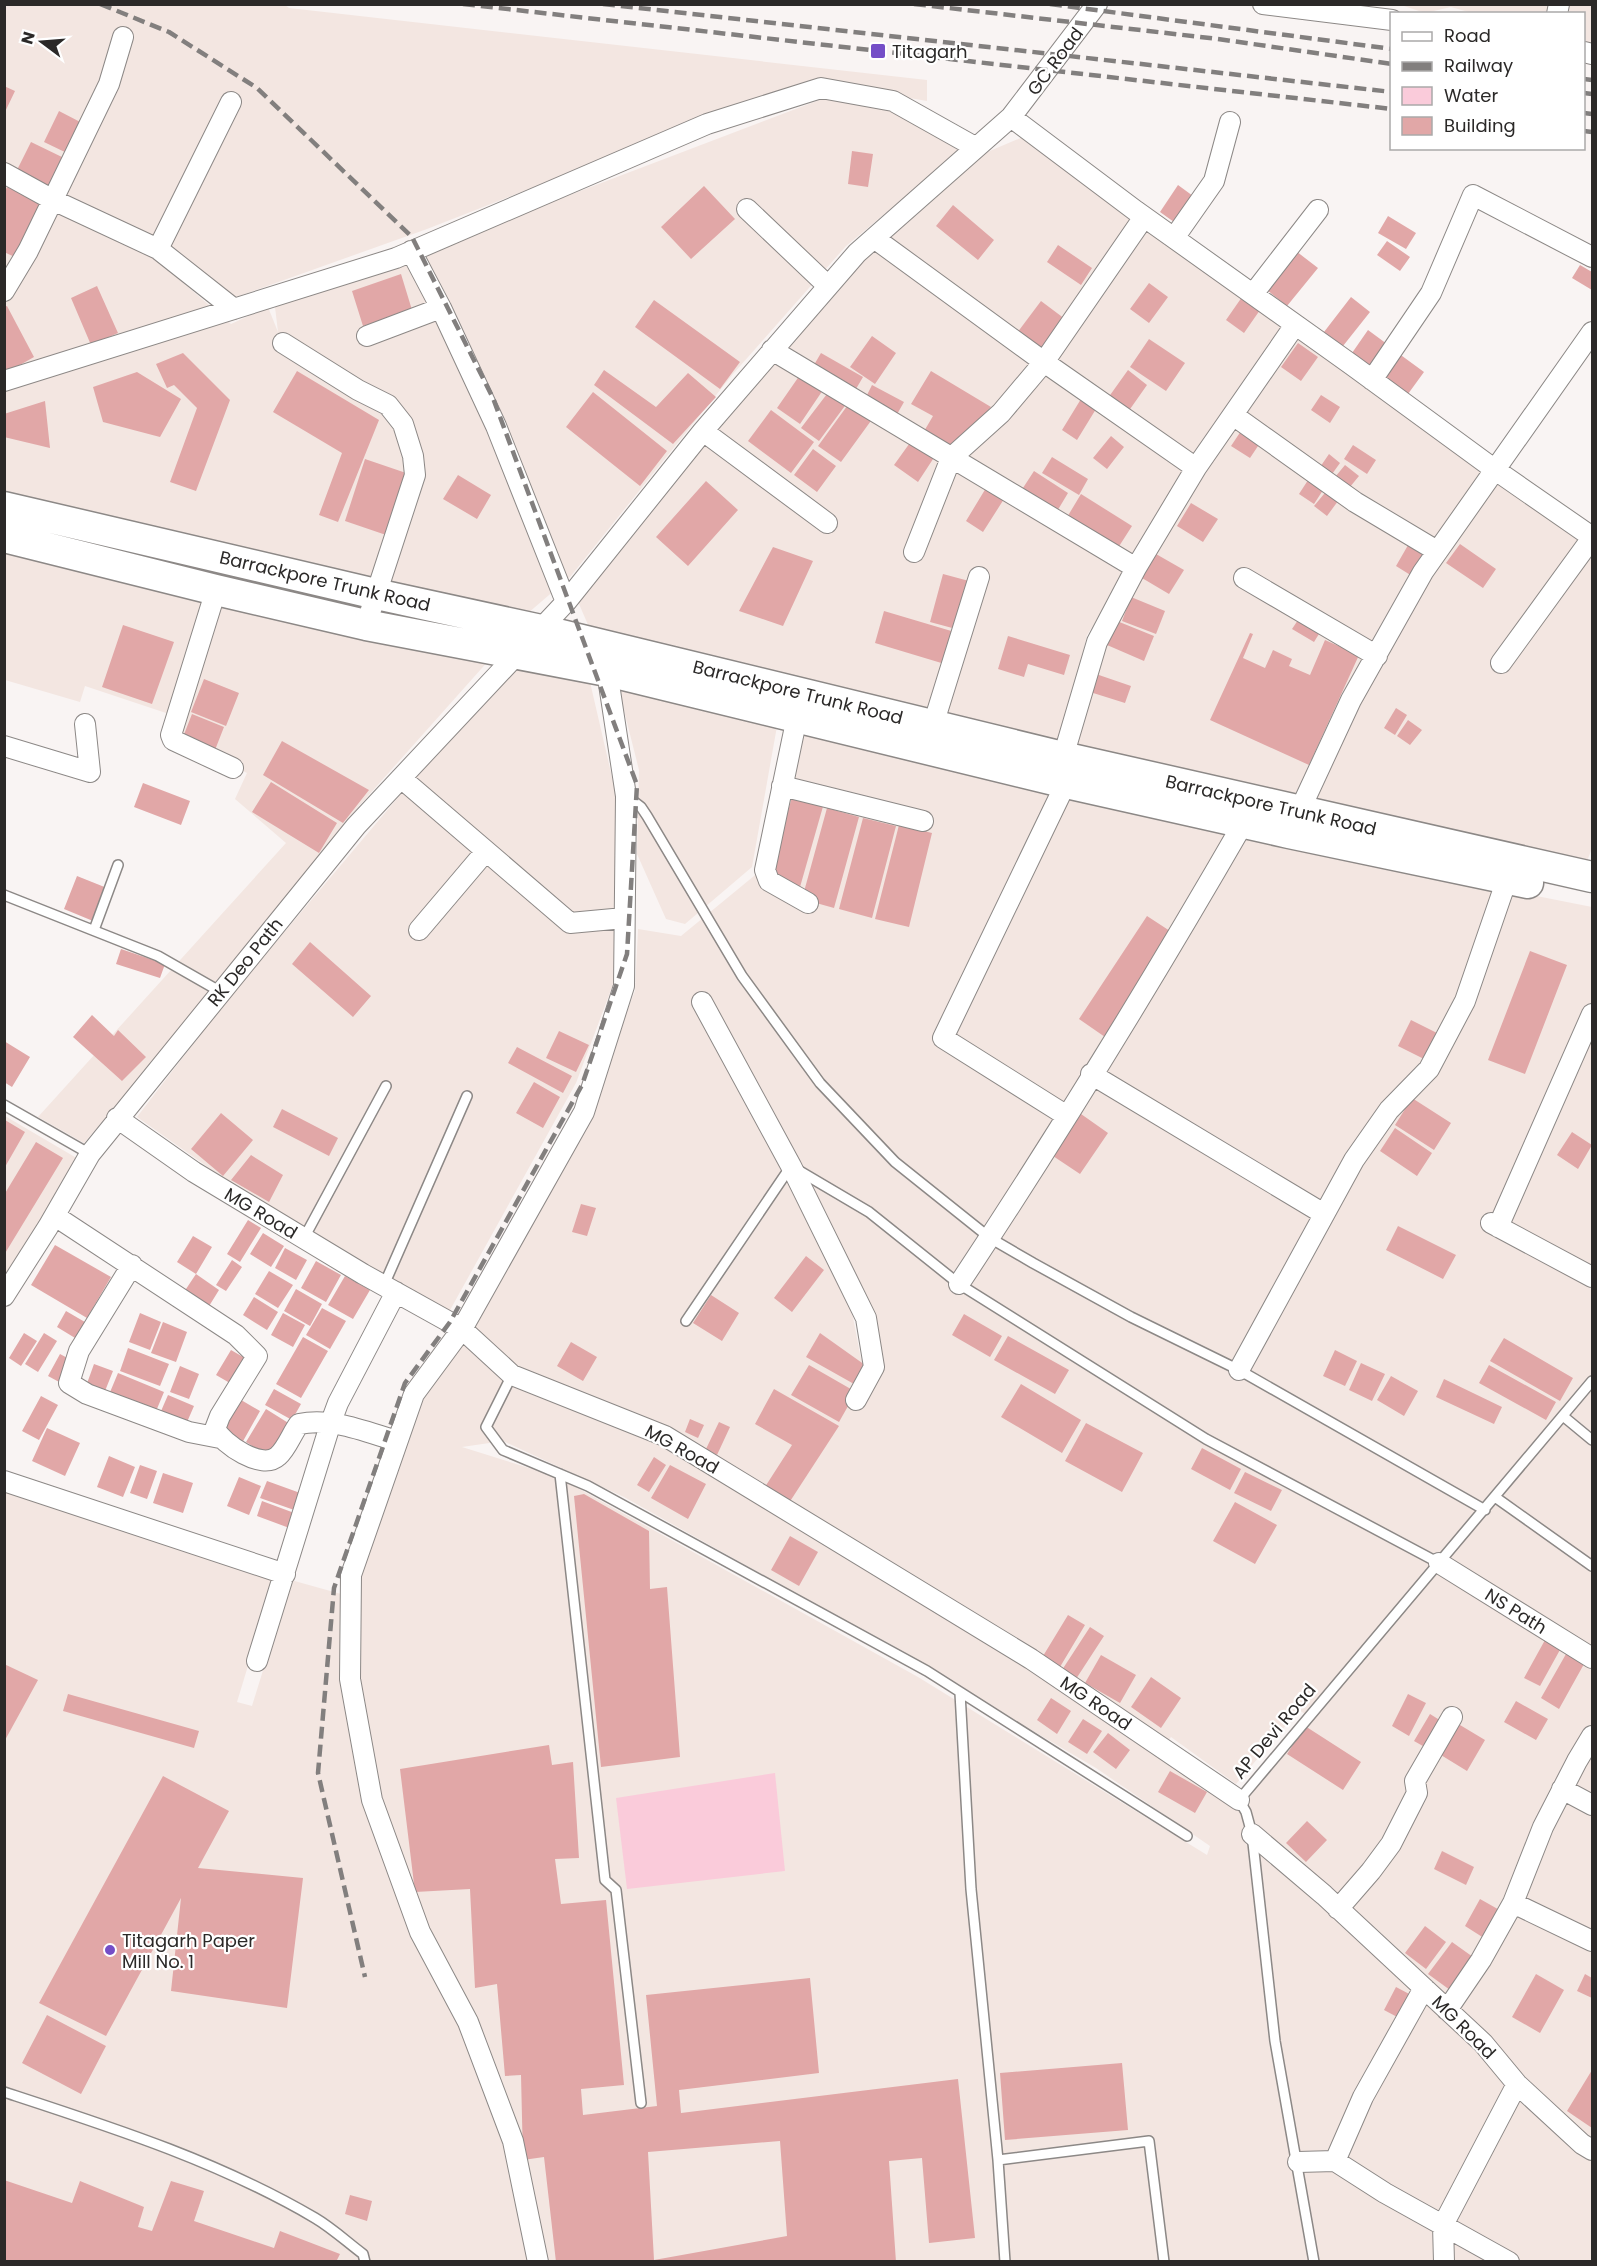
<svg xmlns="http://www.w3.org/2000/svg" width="1597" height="2266" viewBox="0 0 1597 2266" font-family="Poppins,sans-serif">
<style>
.built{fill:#f3e6e1;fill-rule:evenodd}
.water{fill:#facbda}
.building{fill:#e1a7a7;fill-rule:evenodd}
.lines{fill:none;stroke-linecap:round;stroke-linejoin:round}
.service-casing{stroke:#8c8886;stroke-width:12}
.minor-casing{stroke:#8c8886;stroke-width:22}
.primary-casing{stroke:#8c8886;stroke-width:33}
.service{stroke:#fff;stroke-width:9}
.minor{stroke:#fff;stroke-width:20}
.primary{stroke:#fff;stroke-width:30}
.rail{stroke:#827f7e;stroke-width:4.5;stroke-dasharray:12 6;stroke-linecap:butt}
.poi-dot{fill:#744ec7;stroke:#fff;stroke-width:2}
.labels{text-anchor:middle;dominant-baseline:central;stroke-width:4.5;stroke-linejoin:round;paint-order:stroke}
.poi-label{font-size:18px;fill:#2b2928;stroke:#fff;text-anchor:start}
.street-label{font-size:18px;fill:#2b2928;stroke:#fff}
</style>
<rect width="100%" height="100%" fill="#f9f4f3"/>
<path class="built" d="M5,5H285L289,8L927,80V101L817,82L758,99L427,229L231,299L152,256L231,324L268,307L278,332L275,307L822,99L889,106L962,150L846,246L733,374L570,577L513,626L5,512Z
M1401,5H1592V45L1584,43V14L1472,13L1451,7L1425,13Z
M1023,137L1286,327L1087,635L1055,765L598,648L576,597L860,263L978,156Z
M1293,334L1484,471L1286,820L1069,766L1102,640L1140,576Z
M1494,479L1592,548V848L1579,883L1301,826L1346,724L1415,594Z
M4,537L498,650L359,806L128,1092L84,1143L38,1117L286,843L235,799L247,773L174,736L169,714L85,686L80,702L5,680Z
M520,653L587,669L618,803L617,974L576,1083L449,1312L379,1274L253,1199L137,1117L227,1000Z
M616,679L779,715L752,867L685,924L666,919L637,854L639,770Z
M795,723L1470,883L1592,907V1013L1584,1038L1592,1043V2261L5,2262V1490L275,1577L237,1702L252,1706L291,1580L359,1599V1573L419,1397L474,1328L565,1162L635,991L638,929L681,936L765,867ZM851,1307L871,1314L883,1371L861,1359ZM503,1441L624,1497L868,1634L1096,1768L1210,1846L1207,1855L918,1677L558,1477L462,1447ZM1299,1710L1311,1718L1246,1801L1159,1753L1171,1737L1236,1784Z
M5,1116L80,1160L5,1279Z"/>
<path class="water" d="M775,1773L785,1871L627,1889L616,1798Z"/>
<path class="building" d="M4,86L15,91L4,114Z
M59,111L86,125L71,155L44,142Z
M31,142L64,158L47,191L15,174Z
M852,151L873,154L868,187L848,184Z
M1178,185L1193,196L1174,222L1160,212Z
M704,186L735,219L691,259L661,227Z
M7,187L43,203L19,259L4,252V193Z
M953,205L994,240L978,260L936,226Z
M1388,216L1416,233L1406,249L1378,233Z
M1387,241L1410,257L1400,271L1377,255Z
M1058,245L1092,268L1081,285L1047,262Z
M1292,248L1318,268L1287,306L1262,286Z
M1580,265L1592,272V290L1572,278Z
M401,274L412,310L363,326L352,291Z
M1149,283L1168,297L1149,323L1130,309Z
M97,286L118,333L91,345L71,298Z
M1242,297L1260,310L1244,333L1226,320Z
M1351,297L1370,312L1343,346L1324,332Z
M654,300L740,362L720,389L635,327Z
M1041,301L1069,322L1045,355L1017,333Z
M7,306L34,357L4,374V307Z
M1368,330L1391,347L1375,370L1352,353Z
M872,336L896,353L875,384L850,367Z
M1149,339L1185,363L1166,391L1130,367Z
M1298,343L1318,357L1301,381L1281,367Z
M183,353L230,400L196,491L170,482L197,408L174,385L167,388L156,364Z
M821,353L863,377L853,394L811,370Z
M1398,353L1424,372L1408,394L1382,376Z
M604,370L656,407L688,373L716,397L673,444L594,385Z
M1128,370L1147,385L1128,412L1108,398Z
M297,371L379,420L338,522L319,515L342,453L273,412Z
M931,371L991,407L952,450L923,433L933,416L911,404Z
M137,372L181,399L160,437L103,422L93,387Z
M802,372L825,387L800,424L777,408Z
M872,385L904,402L896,416L865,399Z
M830,390L847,403L819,441L801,428Z
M593,392L667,451L640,486L566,427Z
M1321,395L1340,407L1330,423L1311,410Z
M1081,399L1096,409L1077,440L1062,430Z
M45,401L50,448L4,437V414Z
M850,402L873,418L841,462L818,446Z
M771,410L814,442L791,473L748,441Z
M1243,428L1262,440L1250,458L1231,446Z
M1111,436L1124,447L1107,469L1093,458Z
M912,440L935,456L918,482L894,465Z
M1353,445L1376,460L1367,474L1344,459Z
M813,449L836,466L817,492L794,475Z
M1329,454L1340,463L1327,481L1316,473Z
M1052,457L1088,479L1079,495L1042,473Z
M365,459L409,474L389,536L345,521Z
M1345,465L1359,476L1345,493L1331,482Z
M1034,471L1068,493L1056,513L1021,491Z
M1312,474L1327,484L1314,504L1299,494Z
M458,475L491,495L477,519L443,499Z
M706,481L738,510L688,566L656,537Z
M986,488L1004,499L983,532L966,521Z
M1329,488L1341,497L1327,516L1314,506Z
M1081,494L1132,526L1116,551L1066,519Z
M1191,503L1218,519L1203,542L1177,526Z
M1411,540L1429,551L1412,576L1396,566Z
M1460,544L1496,569L1483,588L1446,563Z
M773,547L813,561L783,626L739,611Z
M1156,554L1184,570L1169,594L1142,578Z
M943,574L969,581L956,629L930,622Z
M1131,597L1165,611L1156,634L1122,621Z
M884,611L958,633L948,665L875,643Z
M1300,617L1322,629L1314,642L1292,629Z
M1117,621L1154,636L1144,661L1107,645Z
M123,625L174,642L152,704L102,687Z
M1250,633L1253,634L1243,658L1265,668L1273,650L1292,659L1289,666L1310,675L1325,640L1359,655L1309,765L1210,720Z
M1008,636L1070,655L1064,675L1028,664L1024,677L998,669Z
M1096,674L1131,686L1125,703L1090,692Z
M204,679L239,693L226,726L191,712Z
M1396,708L1407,715L1395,735L1384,728Z
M192,714L224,727L215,750L183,737Z
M1408,720L1422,730L1410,745L1397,736Z
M282,741L369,790L343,823L263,775Z
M271,782L337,823L319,853L252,812Z
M143,783L190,801L181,825L134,807Z
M793,794L824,803L800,887L768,878Z
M827,808L859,817L834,908L802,899Z
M863,818L896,826L872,918L839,909Z
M899,825L932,833L909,927L875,919Z
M77,876L107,888L93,921L64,909Z
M1147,916L1173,933L1105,1037L1079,1019Z
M310,942L371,996L353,1017L292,964Z
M121,949L165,964L160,978L116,964Z
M1530,951L1567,965L1525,1074L1488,1060Z
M92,1015L114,1036L118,1030L146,1057L122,1081L73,1037Z
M1411,1020L1437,1033L1424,1059L1398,1046Z
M559,1031L589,1045L576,1072L546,1058Z
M4,1041L30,1057L12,1087L4,1082Z
M517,1047L572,1076L563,1093L508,1063Z
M534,1082L560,1097L543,1128L516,1113Z
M1412,1098L1451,1123L1434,1150L1395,1125Z
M282,1109L338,1138L329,1156L273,1127Z
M221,1113L253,1140L223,1176L191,1149Z
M1081,1114L1108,1133L1080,1174L1053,1156Z
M5,1120L25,1132L5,1167Z
M1395,1128L1432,1153L1417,1176L1380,1151Z
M1572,1132L1592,1145L1578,1169L1557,1155Z
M36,1142L63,1158L4,1255V1195Z
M251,1155L283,1175L269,1202L231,1180Z
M581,1204L596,1208L587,1236L572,1232Z
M248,1220L261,1228L240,1262L227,1254Z
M1398,1226L1456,1255L1443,1279L1386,1250Z
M263,1233L284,1246L271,1267L250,1254Z
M193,1236L212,1247L196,1274L177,1262Z
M55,1245L111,1277L87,1318L31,1285Z
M285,1248L307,1260L296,1280L275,1268Z
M806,1256L824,1270L792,1312L774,1298Z
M232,1260L242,1267L226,1291L216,1285Z
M316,1261L341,1275L326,1302L301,1288Z
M269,1271L293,1285L278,1308L255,1294Z
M196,1274L219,1290L206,1311L182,1295Z
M345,1276L370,1290L353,1319L328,1305Z
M296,1289L322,1304L310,1326L284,1311Z
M711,1295L739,1313L722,1341L693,1323Z
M254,1297L278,1312L267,1330L243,1315Z
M322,1308L346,1321L330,1349L306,1335Z
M66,1311L90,1325L80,1341L57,1327Z
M140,1313L161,1322L150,1350L129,1342Z
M283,1313L305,1325L293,1347L271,1335Z
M964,1314L1002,1336L990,1357L952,1335Z
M163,1322L187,1332L176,1362L151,1353Z
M24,1333L37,1341L21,1366L9,1358Z
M44,1333L57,1341L38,1372L25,1364Z
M820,1333L865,1365L854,1384L806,1357Z
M1008,1336L1069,1370L1055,1394L994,1360Z
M303,1337L328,1351L301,1398L276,1384Z
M1504,1338L1573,1378L1560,1401L1490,1361Z
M571,1342L597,1357L583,1381L557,1366Z
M128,1348L169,1364L160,1386L120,1371Z
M231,1350L250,1361L235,1386L216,1375Z
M1335,1350L1357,1361L1345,1386L1323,1376Z
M60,1354L73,1361L61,1383L48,1376Z
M1361,1363L1385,1374L1372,1401L1349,1390Z
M94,1364L113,1371L103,1396L85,1389Z
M809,1365L856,1392L839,1422L791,1395Z
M1489,1365L1556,1402L1546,1420L1479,1383Z
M180,1366L199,1374L189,1399L170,1392Z
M118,1373L164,1392L154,1416L108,1397Z
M1391,1376L1418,1391L1404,1416L1377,1400Z
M1444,1379L1502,1407L1494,1424L1436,1397Z
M1021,1384L1081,1420L1062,1453L1001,1417Z
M274,1389L301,1404L292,1420L265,1405Z
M774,1389L839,1426L787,1506L763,1490L792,1445L755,1424Z
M168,1395L194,1406L184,1429L158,1418Z
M41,1396L58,1405L39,1440L22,1431Z
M236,1397L260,1411L242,1443L217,1430Z
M266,1409L290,1424L270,1457L246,1442Z
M690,1419L704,1425L698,1438L685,1432Z
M719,1422L730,1427L717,1455L706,1449Z
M1086,1423L1143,1453L1122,1492L1065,1461Z
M47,1428L80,1443L65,1476L32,1461Z
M1202,1448L1241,1469L1230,1490L1191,1469Z
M109,1456L135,1467L123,1497L97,1487Z
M654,1457L666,1465L649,1492L637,1485Z
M140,1465L157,1471L147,1499L130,1493Z
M670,1465L706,1484L688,1519L651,1498Z
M1245,1472L1282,1490L1271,1511L1234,1493Z
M163,1473L193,1483L183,1513L153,1503Z
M239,1477L261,1486L249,1515L227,1506Z
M267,1481L303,1494L297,1511L260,1498Z
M584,1494L649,1531L650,1589L667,1587L680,1757L601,1767L574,1496Z
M262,1501L297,1514L292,1529L257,1516Z
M1235,1502L1277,1525L1255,1564L1213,1541Z
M790,1536L818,1552L799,1586L771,1570Z
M1068,1615L1085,1625L1057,1672L1040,1661Z
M1090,1627L1104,1636L1076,1679L1062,1670Z
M1545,1640L1561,1648L1540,1686L1524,1678Z
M1566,1654L1584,1664L1559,1709L1541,1698Z
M1101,1655L1136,1675L1120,1703L1085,1683Z
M4,1664L38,1680L4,1742Z
M1151,1677L1181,1698L1161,1728L1131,1707Z
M68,1694L199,1731L194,1748L63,1711Z
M1408,1694L1426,1703L1409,1736L1392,1726Z
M1051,1698L1071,1711L1057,1734L1037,1720Z
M1516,1701L1548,1719L1536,1740L1504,1722Z
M1430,1714L1446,1724L1430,1750L1414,1741Z
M1083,1719L1102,1731L1087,1754L1068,1742Z
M1455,1722L1485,1740L1467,1771L1436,1752Z
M1305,1726L1361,1762L1343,1790L1287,1754Z
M1108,1733L1130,1750L1116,1769L1093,1752Z
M549,1745L552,1765L573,1762L579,1858L555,1859L561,1904L606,1900L624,2085L581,2089L583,2115L657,2106L646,1995L810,1978L819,2073L679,2090L681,2113L958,2079L975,2238L929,2243L922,2158L889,2161L896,2262H556L544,2157L523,2160L521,2075L505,2076L497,1984L475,1988L470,1889L415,1892L400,1769ZM780,2141L787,2236L654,2260L648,2152Z
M1170,1771L1207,1792L1195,1813L1158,1792Z
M163,1776L229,1811L198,1868L303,1878L287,2008L171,1991L181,1898L106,2036L39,2003Z
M1307,1821L1327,1840L1306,1862L1286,1843Z
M1442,1851L1474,1867L1466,1885L1434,1869Z
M1480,1899L1503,1912L1487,1940L1465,1926Z
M1425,1926L1446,1942L1426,1969L1405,1953Z
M1452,1942L1473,1957L1450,1990L1428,1974Z
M1536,1974L1564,1990L1540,2033L1512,2017Z
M1585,1974L1592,1978V1998L1577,1991Z
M1396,1987L1413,1996L1401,2019L1384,2010Z
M47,2015L106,2046L81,2094L22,2063Z
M1122,2063L1128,2130L1005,2140L1000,2073Z
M1592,2070V2128L1567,2111Z
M4,2180L72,2203L80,2181L144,2207L138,2227L152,2231L171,2181L204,2191L194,2221L274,2248L280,2231L340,2254L336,2262H4Z
M350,2195L372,2201L367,2221L345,2214Z"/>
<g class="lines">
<g class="service-casing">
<path id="service" d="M628,797L641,807L647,816L742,976L820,1083L895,1162L990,1238L1033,1263L1131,1317L1239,1370L1485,1510
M4,895L158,956L221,992
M94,930L118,865
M4,1105L90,1154
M304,1238L386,1086
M384,1285L467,1096
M686,1321L791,1166L869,1212L959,1284L1206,1439L1439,1563
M512,1375L486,1427L503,1450L588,1486L927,1671L1187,1836
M1563,1416L1592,1440
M560,1474L605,1880L616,1890L641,2103
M1495,1497L1592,1566
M960,1693L971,1889L998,2160L1149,2141L1164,2262
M4,2092C111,2127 218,2161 315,2218C332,2228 347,2242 363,2254L365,2262
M998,2160L1005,2262
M1314,2262L1275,2041L1252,1834L1246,1812L1239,1800L1592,1381"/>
</g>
<g class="minor-casing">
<path id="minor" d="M1263,4L1392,20
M1557,14L1559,4
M1584,52L1592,54
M1011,117L1136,211L1352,365L1494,469L1592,537
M4,173L53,200L158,249L234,309
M747,209L828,286
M874,238L1044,362L1196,468
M1174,238L1214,181L1230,122
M158,249L231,102
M411,251L441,308L496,426L566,602
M4,291L28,251L109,84L123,37
M1253,294L1318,210
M367,336L441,308
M283,343L358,390L388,405L403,424L413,456L415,475L366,625
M772,350L1136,568
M1372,380L1431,293L1473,195L1592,257
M4,381L396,258L707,124L821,88L893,101L975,147
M1233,415L1355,502L1437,551
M703,431L827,523
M914,552L951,458L1001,413L1044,362L1144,217
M1244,578L1377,656
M216,590L171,735L173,740L233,768
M1501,663L1592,538
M797,717L765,870L769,881L808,903
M933,725L979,577
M4,746L90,772L85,724
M1063,757L1097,642L1136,568L1196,468L1295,325
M401,778L570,923L624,918
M1066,783L943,1038L1067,1116
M782,786L923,821
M1299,812L1351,700L1423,572L1592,332
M419,930L486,851
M702,1002L791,1166L866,1318L874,1367L856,1400
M1091,1074L1324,1214
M117,1118L194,1172L363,1274L462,1329L512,1375L665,1436L1031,1659L1239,1800
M55,1216L236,1335L257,1356L220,1416L215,1429C223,1444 262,1471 278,1456C287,1448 292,1433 299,1424C332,1417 366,1432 397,1441
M1491,1223L1592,1277
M1498,1227L1592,1014
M132,1265L79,1351L69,1383L87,1394L189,1432L220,1438
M959,1284C1059,1133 1154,978 1244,822
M4,1296L48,1227L90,1154L356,826L566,602L703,431L857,253L1011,117L1097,4
M1239,1370L1354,1160L1389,1110L1429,1069L1465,1001L1507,879
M4,1481L285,1574
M1439,1563L1592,1658
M257,1661L331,1422L338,1403L396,1292
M1562,1789L1592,1805
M1252,1834L1324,1895L1483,2043L1517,2084L1582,2144L1592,2150
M1513,1903L1592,1941
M1338,1909L1371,1871L1391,1844L1417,1793L1415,1781L1452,1717
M1447,2010L1481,1960L1513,1903L1543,1827L1577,1761L1592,1736
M1335,2161L1363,2097L1424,1988
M1298,2162L1335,2161L1385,2193L1509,2262
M538,2262L513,2141L468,2022L420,1932L372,1800L350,1679L351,1575L414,1394L462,1329L584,1112L624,986L626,796L607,671
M1444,2262L1443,2225L1517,2084"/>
</g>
<g class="primary-casing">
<path id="primary" d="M4,507L376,594L541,630L1063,757L1592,877
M4,537L216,590L366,625L607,671L1066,783L1289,833L1528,883"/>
</g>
<use href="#service" class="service"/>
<use href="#minor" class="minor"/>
<use href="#primary" class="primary"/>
<path class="rail" d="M100,4L169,32L257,88L412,237L493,398L637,785L627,954L582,1085L450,1322L405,1383L334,1588L318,1773L365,1977
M463,4L1392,109
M603,4L1392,92
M914,4L1218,39L1392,64
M1050,4L1392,49
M1584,79L1592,80
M1584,93L1592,94
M1584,113L1592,114
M1584,131L1592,132"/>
</g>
<g class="poi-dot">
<rect x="870" y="43" width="16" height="16" rx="3"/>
<circle cx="110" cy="1950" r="6"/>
</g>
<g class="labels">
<g class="poi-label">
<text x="892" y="51">Titagarh</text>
<text x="122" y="1940">Titagarh Paper<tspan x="122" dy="21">Mill No. 1</tspan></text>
</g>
<g class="street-label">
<text transform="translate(1055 61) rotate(-53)">GC Road</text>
<text transform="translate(325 581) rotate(13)">Barrackpore Trunk Road</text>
<text transform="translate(798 692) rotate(14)">Barrackpore Trunk Road</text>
<text transform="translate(1271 805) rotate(13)">Barrackpore Trunk Road</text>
<text transform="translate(245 962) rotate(-51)">RK Deo Path</text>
<text transform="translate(261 1213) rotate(31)">MG Road</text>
<text transform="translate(682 1449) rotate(29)">MG Road</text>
<text transform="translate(1516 1611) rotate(32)">NS Path</text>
<text transform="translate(1096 1703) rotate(34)">MG Road</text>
<text transform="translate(1274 1731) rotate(-50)">AP Devi Road</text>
<text transform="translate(1464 2027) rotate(45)">MG Road</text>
</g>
</g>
<rect width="1597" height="2266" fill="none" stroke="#2b2928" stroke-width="12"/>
<rect x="1390" y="12" width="195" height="138" fill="#ffffff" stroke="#aaa9a9" stroke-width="1.5"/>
<rect x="1402" y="32" width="30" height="9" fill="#ffffff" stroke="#aaa9a9" stroke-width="1.5"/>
<text x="1444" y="42" font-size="18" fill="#2b2928">Road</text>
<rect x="1402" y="62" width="30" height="9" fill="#827f7e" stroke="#aaa9a9" stroke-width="1.5"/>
<text x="1444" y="72" font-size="18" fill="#2b2928">Railway</text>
<rect x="1402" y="87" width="30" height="18" fill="#facbda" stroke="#aaa9a9" stroke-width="1.5"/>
<text x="1444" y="102" font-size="18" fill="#2b2928">Water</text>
<rect x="1402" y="117" width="30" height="18" fill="#e1a7a7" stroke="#aaa9a9" stroke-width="1.5"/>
<text x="1444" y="132" font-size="18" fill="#2b2928">Building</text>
<g transform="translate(42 42) rotate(286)" stroke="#ffffff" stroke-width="4.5" paint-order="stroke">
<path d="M0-4.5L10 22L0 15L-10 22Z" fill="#2b2928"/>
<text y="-9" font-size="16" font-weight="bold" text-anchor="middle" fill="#2b2928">N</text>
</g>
</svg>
